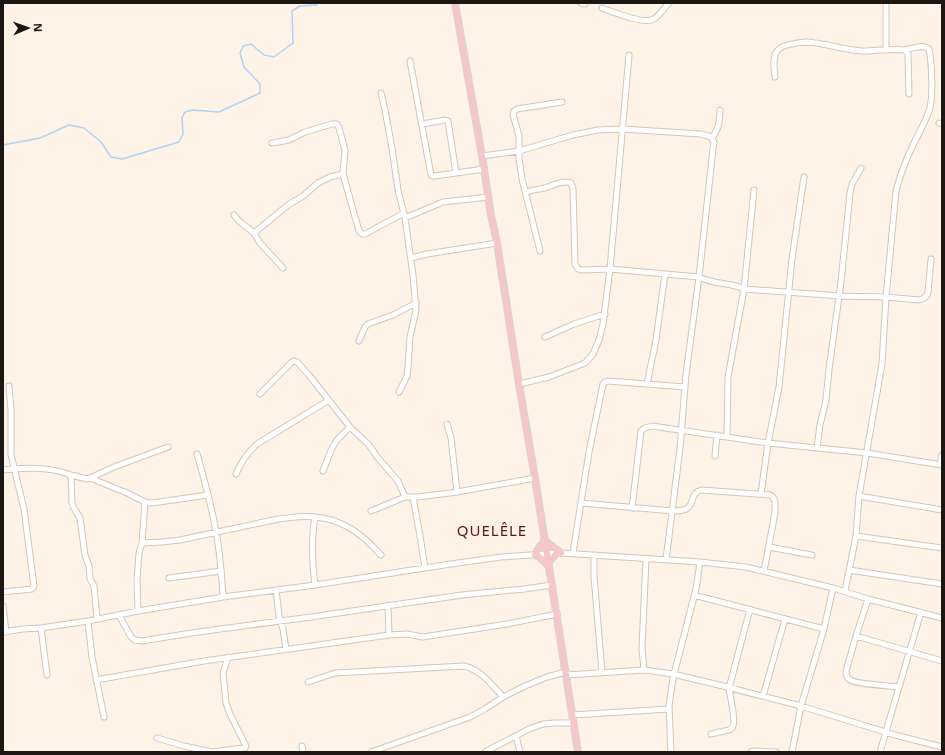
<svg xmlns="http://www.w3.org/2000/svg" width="945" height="755" viewBox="0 0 945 755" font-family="'Noto Sans',sans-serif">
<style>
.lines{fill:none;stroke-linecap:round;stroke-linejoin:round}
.stream{stroke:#b0d4f9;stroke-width:1.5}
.minor-casing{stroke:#d5c5b8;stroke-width:7}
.major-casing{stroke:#d6d5d4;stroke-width:8}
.minor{stroke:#fff;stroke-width:5}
.major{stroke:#f6c7c7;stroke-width:6}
.labels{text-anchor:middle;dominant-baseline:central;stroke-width:3;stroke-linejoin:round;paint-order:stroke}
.neighbourhood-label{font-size:15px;letter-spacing:1px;fill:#5c171d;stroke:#fff2e7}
</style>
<rect width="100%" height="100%" fill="#fff2e7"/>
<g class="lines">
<path class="stream" d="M3,145L40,138L69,125L84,128L101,142L111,157L122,159L179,142L183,134L182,118L185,112L193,110L219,112L260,93V84L244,67L240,53L243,46L251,44L264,55L274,57L293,43L292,11L300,6L317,5"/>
<g class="minor-casing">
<path id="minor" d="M581,3L585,4
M886,3V50
M602,8C613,12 644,25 654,19C659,16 664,8 669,3
M410,61L431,175L433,176H435L484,169
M775,77C774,69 772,56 778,50C781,46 787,45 792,44C797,43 802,42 807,42C826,43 843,50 862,51C876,51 891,48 905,50L908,54L909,94
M381,93L385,110L392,148L398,190L405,218L413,275L416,310L410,337L408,367L407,376L399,392
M939,123L942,124
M422,124L445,120L448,121L456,173
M712,138C719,129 720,120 720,110
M272,143L289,140L305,132L332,124H337L339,128L345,150L343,174
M482,156L519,151L573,135L598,130L622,129L701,134L708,136L712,138L714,143L713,149L699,277L686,374L680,448L666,560
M526,192C532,190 539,189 545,188C554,185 562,180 571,183L573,189L575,264L578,269L581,270L610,269L699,277C715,285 729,282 744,289L840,296L886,297L918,300C923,299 926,298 928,293L931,259
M234,215L239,221L254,233L288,205L303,196L318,183L330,177L343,174L359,231L362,234H365L404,213
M405,218L443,202L489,197
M254,233L260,243L283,268
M540,251L522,179L519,158V136L513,114L514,111L517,109L562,102
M411,258L427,254L497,243
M545,337L574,324L605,314
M359,341L365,327L368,324L393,315L416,303
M519,384L549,377L585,363L593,354L599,340L603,324L610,269L629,55
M647,384L656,340L665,274
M260,394L292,362L294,361L297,362L308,374L350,427L369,445L378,458L398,481L405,497H418L457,492L535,478
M447,424L451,438L457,492
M727,437L728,377L744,289L754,190
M817,448L820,425L826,400L829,369L841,282L850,193L852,184L861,168
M197,454C206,485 215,518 219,551C221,566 222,582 223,597
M715,456L717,435
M940,464L942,455
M3,470C24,467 51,467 71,475L72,503L74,508L80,518L85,555L89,566L90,579L94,586L97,619
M323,471L332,448L337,440L350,427
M236,474C241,462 247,453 257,444L329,400
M71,475L87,479L90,478L114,467L168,447
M90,478L127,493L145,502L152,503L208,495
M761,494L768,443L779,387L792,259L804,177
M859,496L942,510
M413,497L419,530L425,568
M581,503L673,511C677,511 682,511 686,509C695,505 689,494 701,490L770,495L773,497L775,502V512L772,529L764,571
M632,508L641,431L645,428L652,426L768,443L867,453L942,465
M371,511L405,497
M856,536L942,548
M142,543L161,542L180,540L278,519C290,518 303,515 315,517C343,519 363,535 381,555
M769,547L812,555
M573,553L589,452L603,384L605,382L608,381L685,387
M594,555V576L602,673
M849,570L942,584
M169,578L221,571
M315,585C312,561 311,540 315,517
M276,590L279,616L283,629L286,649
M845,591L856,536L859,496L882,364L886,297L896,191C900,175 906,160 913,145C919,133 926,121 930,108C933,95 932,63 929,49C923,44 913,48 905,50
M3,592L32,589L34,586L24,509L11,455V410L9,386
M694,595L824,629
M868,599L856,636L846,671C846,675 847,678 850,680C856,684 890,686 899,687
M388,605L389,635
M3,606L6,632
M138,611L137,581L139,553L142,543L145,502
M119,615L131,637L135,640L142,641L191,633L311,617L400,604L462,595L524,589L552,585
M88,621L92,657L104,717
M41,628L47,675
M3,632L23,629L41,628L88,621L138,611L223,597L315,585L451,564L501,557L561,553L700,562L746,567L833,588L868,599L942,618
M856,636L942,661
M644,670L642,648L646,559
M566,675L644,670L673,674L723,686L801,706L895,735L942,747
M96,680L204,661L389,635L407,634L423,637L507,624L557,614
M308,682L335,673L464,666C481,670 492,685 503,697
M763,696L785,619
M572,715L669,709
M711,734L729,730C731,729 732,729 733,726C736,720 730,696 729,688L750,609
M516,736L520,752
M157,738L184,746L212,752L245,748L246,746L230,714L226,703L223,673L228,657
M302,746L303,752
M371,752L470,717L485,709L503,697L525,686L547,677L566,672
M485,752L529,729L543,724L554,723H573
M671,752L669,706L673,678L696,589L700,562
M751,752L753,751L776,752
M792,752L801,706L824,629L833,588
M880,752L921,612"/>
</g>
<g class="major-casing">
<path id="major" d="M455,3L482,156L491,215L497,243L519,384L535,478L578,752
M544,540L561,553
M535,555L540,546L545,542
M537,555L549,566
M548,563L557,553"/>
</g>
<use href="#minor" class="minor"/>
<use href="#major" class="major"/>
</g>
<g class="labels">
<g class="neighbourhood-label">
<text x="492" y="530">QUELÊLE</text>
</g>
</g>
<rect width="945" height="755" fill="none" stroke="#1c1712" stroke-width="8"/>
<g transform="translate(28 28) rotate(88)" stroke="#fff2e7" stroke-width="3" paint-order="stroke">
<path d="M0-3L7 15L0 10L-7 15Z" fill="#1c1712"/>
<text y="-6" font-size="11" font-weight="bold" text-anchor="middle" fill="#1c1712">N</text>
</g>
</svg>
